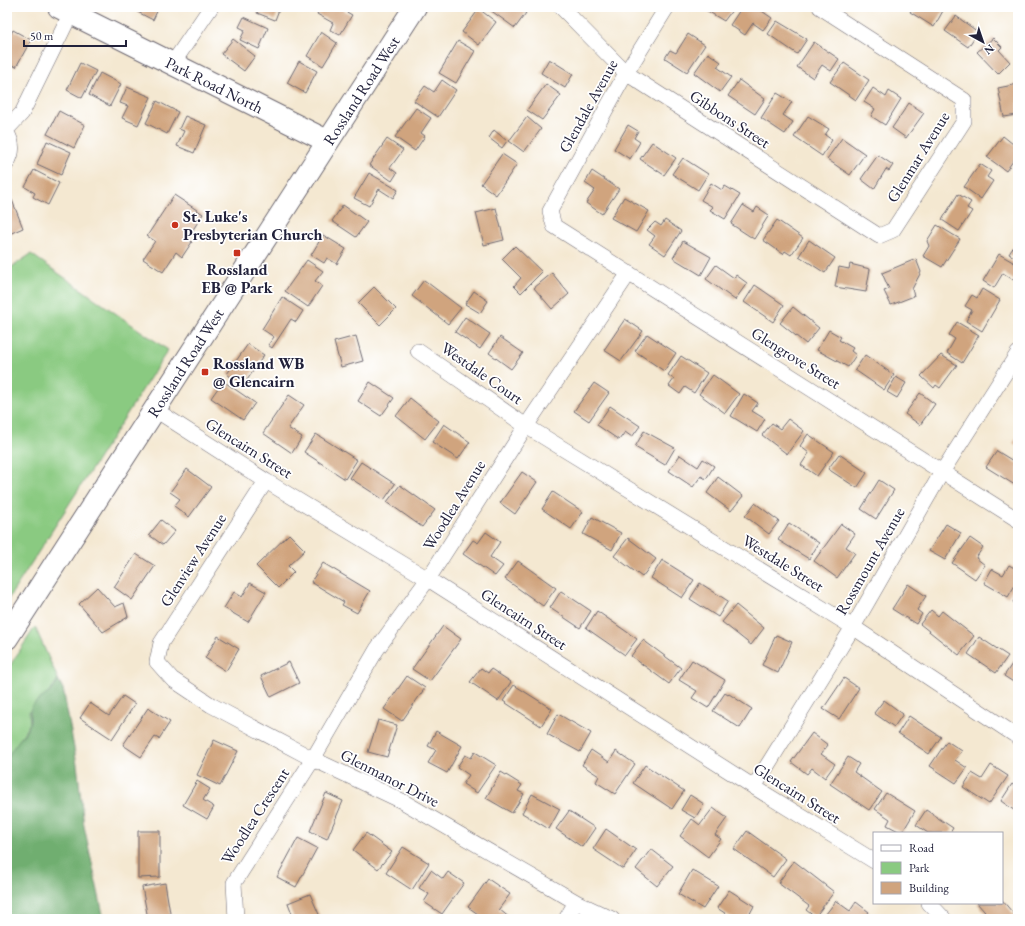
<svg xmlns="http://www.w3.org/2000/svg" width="1025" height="926" viewBox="0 0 1025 926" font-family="'EB Garamond',serif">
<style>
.green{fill:#8aca81;stroke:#56765e}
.forest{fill:#6fae6f;stroke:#486855}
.building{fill:#d0a47e}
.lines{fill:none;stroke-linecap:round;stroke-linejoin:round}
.street-casing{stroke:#6c6770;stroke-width:16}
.secondary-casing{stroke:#6c6770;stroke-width:24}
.street{stroke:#fff;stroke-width:15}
.secondary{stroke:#fff;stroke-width:22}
.poi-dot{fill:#c8321e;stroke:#fff;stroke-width:1.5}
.labels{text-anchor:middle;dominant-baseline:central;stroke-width:3.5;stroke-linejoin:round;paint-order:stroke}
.street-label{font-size:16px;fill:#22223b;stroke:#fff}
.poi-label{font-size:16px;font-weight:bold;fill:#22223b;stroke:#fff;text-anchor:start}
</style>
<rect width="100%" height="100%" fill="#fff"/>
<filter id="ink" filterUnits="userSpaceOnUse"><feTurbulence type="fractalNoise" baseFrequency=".025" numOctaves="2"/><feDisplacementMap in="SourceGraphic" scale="8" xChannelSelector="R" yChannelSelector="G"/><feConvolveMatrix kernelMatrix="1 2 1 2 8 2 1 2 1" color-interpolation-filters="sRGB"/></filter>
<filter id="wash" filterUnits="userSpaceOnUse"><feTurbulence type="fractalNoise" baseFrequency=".012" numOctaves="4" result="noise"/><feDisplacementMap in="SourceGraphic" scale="16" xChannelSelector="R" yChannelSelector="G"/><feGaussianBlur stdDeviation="0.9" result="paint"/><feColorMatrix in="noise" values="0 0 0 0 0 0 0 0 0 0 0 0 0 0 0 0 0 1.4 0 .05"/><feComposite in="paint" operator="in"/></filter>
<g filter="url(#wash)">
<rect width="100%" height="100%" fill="#f4e8d1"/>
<path class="green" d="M31,254L168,350L7,601V270Z
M35,627L58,679L52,689L42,700L36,703L29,712L30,723L7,760V670Z"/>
<path class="forest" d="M58,679L63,689L77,764L84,826L104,919H7V760C11,746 25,737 30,723C31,717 28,711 33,705C41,696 54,694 58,679Z"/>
<g id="blocks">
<path class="building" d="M128,7H159L153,20Z
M259,7H280L275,20L257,13Z
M321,7H338L352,15L340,35L330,30L333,23L317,14Z
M486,7H517L526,13L515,28Z
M607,7H617L614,11Z
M701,7H731L733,9L724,21Z
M742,7H756L772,18L763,30L753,23L745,35L730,25Z
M913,7H941L944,9L934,27L910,12Z
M479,9L496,22L479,45L462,32Z
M956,16L978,32L968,47L945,31Z
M244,17L268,28L259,49L240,40L245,30L239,27Z
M777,21L807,39L797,54L768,34Z
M13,30L31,40L16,67L7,62V41Z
M321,32L337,43L323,66L307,56Z
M688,34L705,45L687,72L665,58L670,50L676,53Z
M993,38L1002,47L999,50L1010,62L998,74L977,52Z
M233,39L255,56L244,71L221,54Z
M458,41L475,51L456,83L439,73Z
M814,42L839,59L831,71L822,65L813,78L797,67Z
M708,53L721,62L717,67L731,77L720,92L694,73Z
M549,59L573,74L565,88L541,73Z
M299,61L317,71L305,93L287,83Z
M80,63L96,71L82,98L67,90Z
M844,63L869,80L856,100L830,82Z
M100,73L121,84L110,106L89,95Z
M442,80L456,90L438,117L414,101L425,86L434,92Z
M739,80L765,99L755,114L728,96Z
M546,84L561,95L542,120L527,110Z
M1018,84V115L1004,117L998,88Z
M127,87L151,97L138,125L122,118L128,106L120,103Z
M873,88L886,97L889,91L901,99L885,125L871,116L875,109L864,102Z
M777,93L792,102L783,115L793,122L785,134L761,118Z
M157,101L178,112L167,134L146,123Z
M909,103L924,113L906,138L892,128Z
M416,108L431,118L421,133L425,136L415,151L395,137Z
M59,111L85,125L74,148L47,134Z
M185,116L206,125L194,153L177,146L184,131L179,129Z
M808,116L829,129L825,135L832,140L822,156L794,137Z
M527,117L541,129L524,152L509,141Z
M628,125L638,131L634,138L640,142L630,159L614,149Z
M494,130L507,141L502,148L489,138Z
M1003,136L1018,148V154L1006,171L987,157Z
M842,138L865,154L850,175L827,159Z
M387,139L403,150L390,168L397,173L392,181L369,165Z
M47,141L71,152L61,175L37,164Z
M652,142L676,158L664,175L640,159Z
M502,154L517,164L496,195L481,184Z
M878,155L893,165L889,171L886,169L874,189L861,179Z
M683,158L708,174L698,190L672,174Z
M980,164L991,171L987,177L993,181L981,199L964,187Z
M34,170L59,183L48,205L33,197L35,193L25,187Z
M592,171L619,189L602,214L586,203L595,190L585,183Z
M369,173L398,190L393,198L379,189L369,206L354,198Z
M711,183L722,190L725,186L740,195L725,219L710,210L713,207L701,200Z
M958,194L971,202L967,208L972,211L959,231L942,220Z
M174,195L203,214L187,239L192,242L182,257L176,252L163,272L143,259L155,241L147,236Z
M624,197L649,211L636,232L611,218Z
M12,200L23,228L7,235V202Z
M343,205L367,222L356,237L332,221Z
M743,205L754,212L757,207L769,215L754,239L731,224Z
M496,208L504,240L484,245L476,213Z
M665,220L681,231L665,255L649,244L655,236L647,230L655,222L661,226Z
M777,220L803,238L791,255L785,251L783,254L763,240Z
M937,225L960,239L942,267L923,256L929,246L927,241Z
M323,235L346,249L337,264L327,258L324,263L311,255Z
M809,240L835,258L825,273L799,256Z
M1018,240V259L1009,254Z
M683,241L711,257L701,275L673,258Z
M515,246L542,272L521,293L514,286L521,278L502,259Z
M999,254L1018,265V277L1015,281L1003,273L994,288L983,281Z
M916,259L921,272L912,289L914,296L891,305L884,291L889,289L882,273Z
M307,260L323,271L315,281L322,286L308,307L285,291Z
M850,264L870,269L866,292L835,287L839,267L849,269Z
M716,265L734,278L736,275L747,283L735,300L706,279Z
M552,273L569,294L552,309L534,288Z
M424,280L461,308L448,324L412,296Z
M755,285L784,305L773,322L744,302Z
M374,287L396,309L380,325L358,303Z
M982,289L1000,300L982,331L966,321L972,310L965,306L972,295L977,298Z
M474,291L488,301L480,313L465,304Z
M282,297L303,311L296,322L291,319L272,348L268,345L274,337L262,329Z
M793,307L819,328L806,344L780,323Z
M465,317L490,334L480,349L455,332Z
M625,319L643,331L621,361L604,350Z
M957,322L979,335L962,363L947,353L955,339L949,335Z
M829,330L841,337L839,340L853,348L851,351L856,355L848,367L817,350Z
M647,334L676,353L664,371L635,351Z
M356,336L363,361L341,367L334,342Z
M500,337L523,353L511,369L489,353Z
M248,344L264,355L243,386L227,374Z
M865,355L894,375L884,390L855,370Z
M941,355L957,365L940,388L936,385L934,388L921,376Z
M681,356L707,373L694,393L685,387L680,394L669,386L674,379L668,375Z
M713,375L739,394L725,413L699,394Z
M896,377L906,383L897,398L887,392Z
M223,381L255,403L243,420L211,398Z
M370,382L394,398L381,416L358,401Z
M594,383L609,393L589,421L574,411Z
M920,393L935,404L920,425L905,414Z
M744,394L758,403L752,411L765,419L757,432L731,416Z
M289,395L304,405L288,428L302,437L292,453L263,433Z
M410,398L439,421L425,439L396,416Z
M610,406L640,426L632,437L625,432L619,440L597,425Z
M788,419L804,431L787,454L762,435L772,423L780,429Z
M444,424L470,442L458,459L432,442Z
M644,431L675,448L665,465L635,447Z
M316,434L357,460L345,479L304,452Z
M808,434L834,452L817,476L801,465L809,453L800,446Z
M1018,435V446L1013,443Z
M997,451L1018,464V487L986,467Z
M839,454L867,473L857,488L828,469Z
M680,455L698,467L703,459L714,466L706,479L701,476L693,487L669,471Z
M361,462L395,484L384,500L350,478Z
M187,469L211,487L189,517L174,506L180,499L170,492Z
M522,472L537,482L515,514L500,503Z
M718,477L743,496L731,511L707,493Z
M879,480L894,490L876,519L861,509Z
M400,485L435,510L422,527L387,502Z
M553,492L583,512L571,529L542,509Z
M755,503L779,521L769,534L745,516Z
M592,517L621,533L612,550L583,534Z
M161,520L175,531L163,545L149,535Z
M789,523L819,543L809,559L778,540Z
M841,524L855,534L846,547L855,553L837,578L814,561Z
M946,524L961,533L945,560L929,551Z
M486,532L500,542L490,557L503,566L495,576L463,554L473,540L478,543Z
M289,534L305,550L288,566L294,572L278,588L256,566Z
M628,538L656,559L642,577L614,556Z
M970,538L983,547L976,558L985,565L975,579L952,563Z
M136,554L155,566L132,600L114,587Z
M662,560L694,580L682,598L651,578Z
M518,561L556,588L543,606L505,579Z
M323,563L370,591L357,613L342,605L344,602L311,582Z
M1009,565L1018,570V580L1008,597L984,583L992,569L1003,575Z
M250,583L266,592L248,622L224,608L234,592L242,597Z
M700,583L728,601L718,617L690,599Z
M908,584L926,596L917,610L922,614L916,624L892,609Z
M97,587L115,607L124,603L128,617L103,632L79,604Z
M561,591L591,611L580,628L550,608Z
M1018,594V606L1013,602Z
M736,605L764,628L751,645L722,622Z
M931,610L938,616L942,611L974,636L959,655L920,624Z
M597,611L637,639L625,655L586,628Z
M443,626L461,639L430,681L412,669Z
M776,635L792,642L778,673L762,665Z
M218,636L239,649L226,671L205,658Z
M979,637L1008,656L996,673L968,654Z
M643,640L681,668L669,684L631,656Z
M692,660L725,680L708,708L692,698L697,691L679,680Z
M1014,661L1018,664V685L1004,676Z
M289,662L299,683L271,697L261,676Z
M481,668L488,673L491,669L511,682L498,701L470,682Z
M407,676L425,688L402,721L384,709Z
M844,678L859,688L839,719L823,709Z
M514,685L552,709L541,726L503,701Z
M725,693L728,695L729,694L752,709L740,728L713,711Z
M123,696L135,704L112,739L80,718L90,703L109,716Z
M884,700L903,714L894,727L874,713Z
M148,708L170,722L159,739L155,737L141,757L123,745Z
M558,714L591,733L580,752L547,734Z
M909,716L941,737L929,754L898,733Z
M378,720L397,725L387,757L368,752Z
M436,731L462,746L447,773L428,763L436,750L428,746Z
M812,733L828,745L821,754L835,764L825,778L812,768L807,774L791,762Z
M214,740L238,751L220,786L197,775Z
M947,741L962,751L955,760L967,768L956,783L930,766Z
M591,750L609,762L616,751L635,764L615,794L596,782L599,776L582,765Z
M475,752L496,765L477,793L463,784L469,775L457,767L465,755L471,758Z
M848,757L859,764L854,772L882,792L869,810L830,784Z
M645,765L684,791L672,809L633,783Z
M991,765L1008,776L989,804L963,787L972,773L982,779Z
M501,772L522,785L518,791L524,794L512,813L486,798Z
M197,781L210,789L203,800L214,807L207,819L183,805Z
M1012,784L1018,788V813L1001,801Z
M326,793L343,801L327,839L310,831Z
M886,793L915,811L902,833L887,825L890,819L875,809Z
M532,794L560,809L549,829L522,813Z
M690,795L704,804L695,818L681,810Z
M713,808L727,818L715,835L721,839L708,857L680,836L692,819L700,825Z
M926,810L953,828L950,833H928L916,825Z
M569,811L595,828L582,847L556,829Z
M606,829L636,850L623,869L593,849Z
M138,831H160V877L138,878Z
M747,831L786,859L773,877L734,849Z
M366,833L392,852L378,869L353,850Z
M298,838L317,848L296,887L277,877Z
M403,847L429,863L412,890L386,873Z
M651,849L673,866L657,886L636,869Z
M794,861L834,892L815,917L806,910L809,906L778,883Z
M431,870L443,879L448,872L464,883L442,914L424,902L429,894L419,888Z
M692,870L718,886L703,909L678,894Z
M488,879L510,894L499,909L511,919H485L468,907Z
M165,883L171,919H148L142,887Z
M729,890L754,906L747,919H734L717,908Z
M310,894L321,919H294L288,903Z
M1002,900L1018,919H991L977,903H1002Z
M836,901L850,911L856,902L869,912L863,919H822Z"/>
</g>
</g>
<g filter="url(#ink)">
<use href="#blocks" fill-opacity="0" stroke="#6c6770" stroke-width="1"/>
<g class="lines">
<g class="street-casing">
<path id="street" d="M561,7L626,73L879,236L893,230L964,121V100L820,7
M667,7L626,73L550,211L554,226L1018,520
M173,63L211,7
M7,129L22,113L71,13
M7,133C13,143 13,153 7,163
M418,351L526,426L853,627L1018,737
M154,409L266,481L428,579L754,787L874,861
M266,481L161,643L157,662L172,679L211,705L313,759L402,801L576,902L612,919
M754,787L853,627L942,472L1018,353
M929,903L944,919
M236,919L234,883L313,759L377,649L428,579L526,426L629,273
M566,919L576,902"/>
</g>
<g class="secondary-casing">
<g id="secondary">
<path id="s1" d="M59,7L327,141"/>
<path id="s2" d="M7,638L415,7"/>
</g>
</g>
<use href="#street" class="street"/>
<use href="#secondary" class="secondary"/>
</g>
</g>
<g class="poi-dot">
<circle cx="175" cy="225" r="4"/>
<rect x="233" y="249" width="8" height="8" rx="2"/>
<rect x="201" y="368" width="8" height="8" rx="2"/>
</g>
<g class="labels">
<g class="street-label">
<text stroke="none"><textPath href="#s1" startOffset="174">Park Road North</textPath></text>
<text stroke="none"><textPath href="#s2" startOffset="652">Rossland Road West</textPath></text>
<text transform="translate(588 106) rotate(-61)">Glendale Avenue</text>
<text transform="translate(730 119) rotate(33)">Gibbons Street</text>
<text transform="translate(918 157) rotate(-58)">Glenmar Avenue</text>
<text transform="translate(796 358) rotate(32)">Glengrove Street</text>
<text stroke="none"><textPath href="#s2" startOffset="328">Rossland Road West</textPath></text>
<text transform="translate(482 373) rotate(35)">Westdale Court</text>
<text transform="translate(249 448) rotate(32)">Glencairn Street</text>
<text transform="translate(454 505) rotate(-58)">Woodlea Avenue</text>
<text transform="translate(193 560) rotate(-57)">Glenview Avenue</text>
<text transform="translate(870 561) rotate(-60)">Rossmount Avenue</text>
<text transform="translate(783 563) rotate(32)">Westdale Street</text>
<text transform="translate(524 619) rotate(33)">Glencairn Street</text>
<text transform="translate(390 778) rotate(27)">Glenmanor Drive</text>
<text transform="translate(797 793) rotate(32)">Glencairn Street</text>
<text transform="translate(255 816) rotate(-57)">Woodlea Crescent</text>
</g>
<g class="poi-label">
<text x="183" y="216">St. Luke's<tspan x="183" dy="18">Presbyterian Church</tspan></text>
<text x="237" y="269" text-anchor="middle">Rossland<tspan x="237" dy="18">EB @ Park</tspan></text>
<text x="213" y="363">Rossland WB<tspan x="213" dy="18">@ Glencairn</tspan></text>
</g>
</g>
<rect width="1025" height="926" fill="none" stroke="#fff" stroke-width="24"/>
<rect x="873" y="832" width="130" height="72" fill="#ffffff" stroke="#a7a7b1"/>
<rect x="881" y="845" width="20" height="6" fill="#ffffff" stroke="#a7a7b1"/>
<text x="909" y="852" font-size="12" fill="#22223b">Road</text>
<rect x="881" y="862" width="20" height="12" fill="#8aca81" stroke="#a7a7b1"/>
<text x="909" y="872" font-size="12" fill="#22223b">Park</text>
<rect x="881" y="882" width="20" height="12" fill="#d0a47e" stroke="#a7a7b1"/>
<text x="909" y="892" font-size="12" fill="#22223b">Building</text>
<g transform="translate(983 42) rotate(140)" stroke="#ffffff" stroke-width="3" paint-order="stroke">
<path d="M0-3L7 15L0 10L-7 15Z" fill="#22223b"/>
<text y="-6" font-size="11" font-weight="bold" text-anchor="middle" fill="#22223b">N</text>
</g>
<path d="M24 40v6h102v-6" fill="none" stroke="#22223b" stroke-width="2"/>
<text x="30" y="40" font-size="12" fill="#22223b" stroke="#ffffff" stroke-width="3" paint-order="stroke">50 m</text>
</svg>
